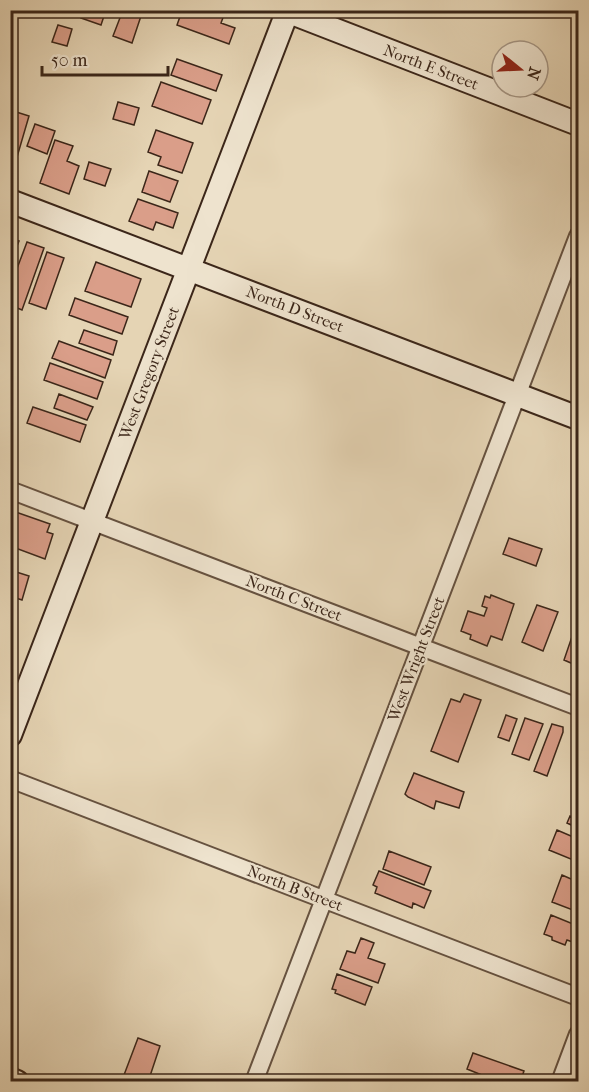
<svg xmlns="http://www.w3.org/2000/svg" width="589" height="1092" viewBox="0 0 589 1092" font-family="'IM FELL French Canon',serif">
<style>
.building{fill:#da9e89;stroke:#3b2619;stroke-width:1.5}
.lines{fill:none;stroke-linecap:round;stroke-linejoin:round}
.street-casing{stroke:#665240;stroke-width:20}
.secondary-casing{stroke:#3b2619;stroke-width:26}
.street{stroke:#eee3ce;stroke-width:16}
.secondary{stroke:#eee3ce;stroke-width:22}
.labels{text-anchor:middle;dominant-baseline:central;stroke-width:4.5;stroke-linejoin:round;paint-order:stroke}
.street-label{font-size:16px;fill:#3b2619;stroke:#eee3ce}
</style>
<rect width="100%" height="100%" fill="#e5d4b4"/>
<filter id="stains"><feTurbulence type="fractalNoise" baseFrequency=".00333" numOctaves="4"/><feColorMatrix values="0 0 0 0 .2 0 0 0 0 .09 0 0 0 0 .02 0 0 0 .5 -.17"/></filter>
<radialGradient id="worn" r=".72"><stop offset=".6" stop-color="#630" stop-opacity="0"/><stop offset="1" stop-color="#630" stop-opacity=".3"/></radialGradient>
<path class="building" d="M84,10H106L101,25L81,18Z
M123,10H143L132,43L113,36Z
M190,10H210L224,15L221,23L235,28L229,44L177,25L182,11L189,13Z
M58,25L72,29L67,46L52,42Z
M177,59L222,75L216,91L171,75Z
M161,82L211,100L202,124L152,106Z
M118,102L139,108L134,125L113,119Z
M10,110L29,116L17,157L10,155Z
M35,124L55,131L47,154L27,146Z
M156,130L193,143L182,173L158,165L161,157L148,152Z
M55,140L73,146L67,161L79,166L69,194L40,183Z
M89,162L111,169L105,186L84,179Z
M149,171L178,181L170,202L142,192Z
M138,199L178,213L173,228L156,222L153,230L129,221Z
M10,238L19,241L10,264Z
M27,242L44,248L22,310L10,305V287Z
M47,252L64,258L46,309L29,303Z
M96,262L141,279L131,307L85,291Z
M75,298L128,317L122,334L69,315Z
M84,330L117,341L113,355L79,343Z
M59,341L111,360L105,378L52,358Z
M50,363L103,382L97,399L44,380Z
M59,394L93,407L87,420L54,408Z
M33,407L86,425L80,442L27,423Z
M10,510L50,524L47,532L53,534L45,559L10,546Z
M509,538L542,549L536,566L503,554Z
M10,570L29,576L22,600L10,596Z
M491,595L514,604L502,640L491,636L487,646L470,639L471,635L461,631L468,611L484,616L487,608L482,606L485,596L490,598Z
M537,605L558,612L543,651L522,642Z
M578,619V666L564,660Z
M464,694L481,700L458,762L431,751L451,699L460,702Z
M506,715L517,719L509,741L498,737Z
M525,718L543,724L529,760L512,754Z
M552,724L563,727V732L547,776L534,771Z
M414,773L464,792L459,808L436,801L434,809L408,797L405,794Z
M578,803V828L567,823L570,816L572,817Z
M557,830L578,839V862L549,850Z
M389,851L431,867L424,885L383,869Z
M379,871L431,891L424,908L413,903L412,908L375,893L377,887L373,885Z
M562,875L578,882V912L552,902Z
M551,915L578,926V944L567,940L565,945L552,940V937L544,934Z
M361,938L374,943L368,958L385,964L378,983L340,969L347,951L355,953Z
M337,974L372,987L365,1005L335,993L336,990L332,989Z
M138,1038L160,1046L148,1082L124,1075Z
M473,1053L524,1071L520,1082H499L467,1069Z"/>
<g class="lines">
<g class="street-casing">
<path id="street" d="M10,490L578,707
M10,779L578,997
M254,1082L578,236
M560,1082L578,1034"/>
</g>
<g class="secondary-casing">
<path id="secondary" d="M284,10L578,124
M10,201L578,418
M10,735L288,10
M10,1079L17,1082"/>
</g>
<use href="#street" class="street"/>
<use href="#secondary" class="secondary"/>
</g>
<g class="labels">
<g class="street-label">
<text transform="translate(431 67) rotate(21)">North E Street</text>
<text transform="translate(295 309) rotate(21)">North D Street</text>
<text transform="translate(149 373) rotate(-69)">West Gregory Street</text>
<text transform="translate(294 598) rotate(21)">North C Street</text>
<text transform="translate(416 659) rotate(-69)">West Wright Street</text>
<text transform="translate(295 888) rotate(21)">North B Street</text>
</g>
</g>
<rect width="589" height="1092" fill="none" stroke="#e5d4b4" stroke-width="36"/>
<rect x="12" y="12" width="565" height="1068" fill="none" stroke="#3b2619" stroke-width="3"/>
<rect x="18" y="18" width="553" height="1056" fill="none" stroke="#3b2619" stroke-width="1.5"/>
<g transform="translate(520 69) rotate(108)"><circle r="28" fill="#eee3ce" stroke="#a69786" stroke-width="1.5"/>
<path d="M0-4.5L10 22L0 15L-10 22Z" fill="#8f2418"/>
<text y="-9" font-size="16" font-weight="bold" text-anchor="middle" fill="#3b2619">N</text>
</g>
<path d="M42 66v9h126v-9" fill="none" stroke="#3b2619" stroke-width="3"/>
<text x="51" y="66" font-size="18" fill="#3b2619" stroke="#eee3ce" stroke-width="4.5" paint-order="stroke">50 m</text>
<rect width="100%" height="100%" filter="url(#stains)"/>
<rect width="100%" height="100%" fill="url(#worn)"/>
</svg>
